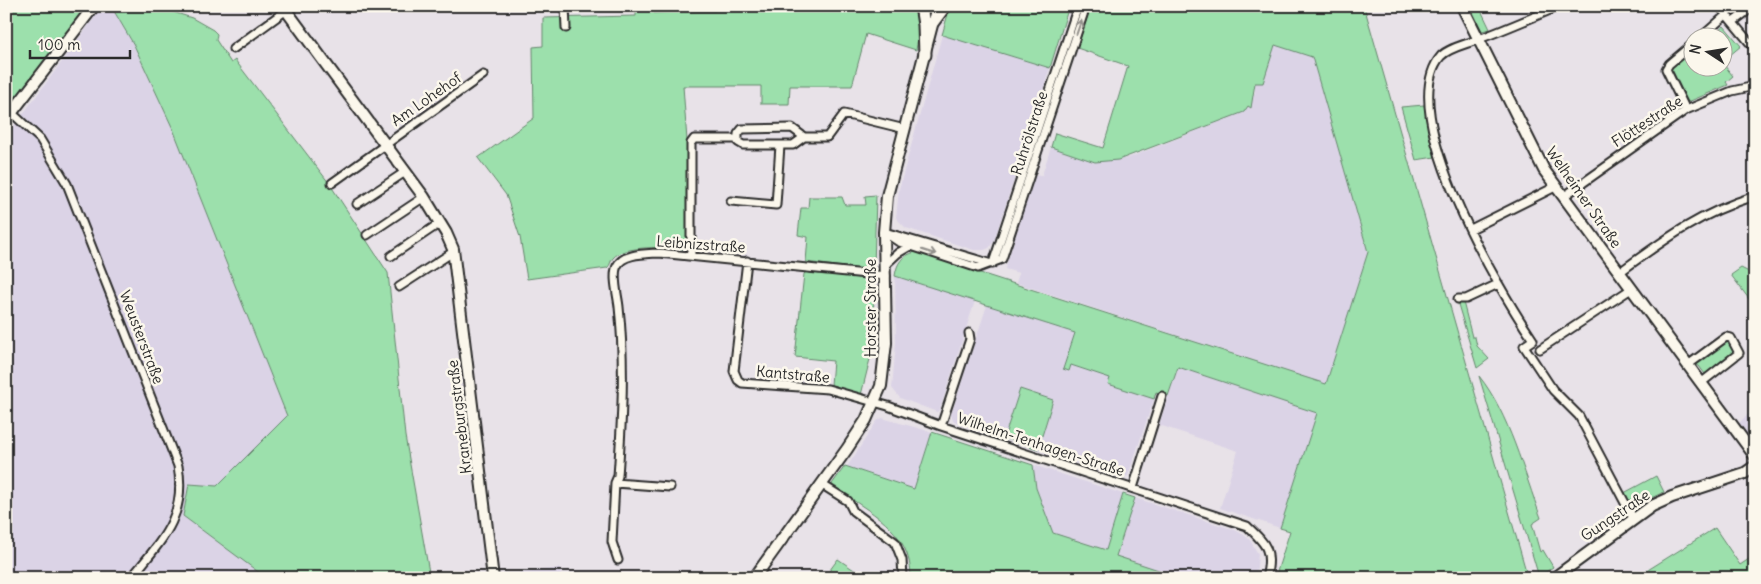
<svg xmlns="http://www.w3.org/2000/svg" width="1761" height="584" viewBox="0 0 1761 584" font-family="Delius,sans-serif">
<style>
.built{fill:#dbd3e6}
.green{fill:#9ce0ac;stroke:#64866c}
.lines{fill:none;stroke-linecap:round;stroke-linejoin:round}
.street-casing{stroke:#2b2b2b;stroke-width:11}
.secondary-casing{stroke:#2b2b2b;stroke-width:14}
.primary-casing{stroke:#2b2b2b;stroke-width:15}
.street{stroke:#fbf7ec;stroke-width:7}
.secondary{stroke:#fbf7ec;stroke-width:10}
.primary{stroke:#fbf7ec;stroke-width:11}
.oneway{stroke:#93918c}
.labels{text-anchor:middle;dominant-baseline:central;stroke-width:5;stroke-linejoin:round;paint-order:stroke}
.street-label{font-size:15px;fill:#2b2b2b;stroke:#fbf7ec}
</style>
<rect width="100%" height="100%" fill="#e8e2e8"/>
<filter id="ink" filterUnits="userSpaceOnUse"><feTurbulence type="fractalNoise" baseFrequency=".02" numOctaves="2"/><feDisplacementMap in="SourceGraphic" scale="10" xChannelSelector="R" yChannelSelector="G"/><feConvolveMatrix kernelMatrix="1 2 1 2 8 2 1 2 1" color-interpolation-filters="sRGB"/></filter>
<g filter="url(#ink)">
<path class="built" d="M103,6H111L134,45L173,129L287,416L217,486L189,484L183,516L262,574L263,578H6V137Z
M942,35L1050,68L994,241L989,248L984,250H974L906,228L896,218L899,189Z
M1275,45L1312,57L1368,252L1326,384L1016,283L1019,273L1005,269L1035,176L1042,175L1051,147L1095,162L1128,158L1244,112L1255,92V83H1263Z
M895,276L975,301L940,409L937,412L900,398L892,388L896,343Z
M987,305L1075,333L1069,371L1071,365L1110,378L1109,384L1154,399L1128,476L1123,477L1038,449L1053,400L1020,389L1004,438L954,421L951,415Z
M1178,367L1317,413L1280,528L1220,508L1238,451L1159,425Z
M1755,407V444L1739,423Z
M882,418L932,432L914,489L847,467L877,421Z
M1033,465L1123,494L1106,550L1052,533L1036,488Z
M1135,498L1235,530L1244,535L1250,540L1258,554L1256,578H1183L1116,557Z
M560,568L561,578H500L499,575Z"/>
<path class="green" d="M6,6H88L6,110Z
M111,6H154L192,18L213,30L217,34L216,40L231,63L235,60L329,183L388,273L405,436L430,578H263L261,574L183,516L189,484L217,486L287,416L173,129L134,45Z
M636,6H649L654,13L715,11V6H914C919,20 919,35 916,50L866,34L852,86H790L789,104H761V86H683L689,168L687,246L683,249C667,247 624,245 613,258C610,261 611,265 607,268L527,279L520,237L506,195L478,158L534,118L533,47L543,46V18L636,16Z
M952,6H1069L1050,68L942,35L948,14Z
M1091,6H1364L1528,578H1275L1290,531L1280,528L1317,413L1178,367L1168,396L1156,392L1154,399L1108,384L1110,378L1071,365L1069,371L1063,369L1075,333L895,276C897,262 902,256 915,252L1326,384L1368,252L1312,57L1275,45L1263,83H1255L1251,108L1248,106L1244,112L1118,160L1095,162L1051,147L1055,133L1103,148L1128,66L1077,48Z
M1470,6H1479L1490,29L1482,31Z
M1724,26L1741,46L1724,60V38L1711,37Z
M1693,50L1694,68H1724V65L1733,76L1726,82L1728,85L1688,102L1671,68Z
M1424,105L1435,157L1416,160L1401,107Z
M876,195L874,269H859L806,262L808,237L798,235L801,208H808L809,197H842L845,205H866L865,196Z
M1741,268L1755,275V307L1731,275Z
M807,271L874,280L873,347L861,395L831,385L833,361L795,357L804,274Z
M1457,301L1463,302L1472,337H1475L1477,346L1489,359L1477,368Z
M1727,341L1735,351L1734,353L1705,374L1699,366L1695,365Z
M1479,376C1509,413 1524,473 1541,518L1532,524L1540,552L1543,550L1553,567L1539,577Z
M1020,389L1053,400L1038,449L1004,438Z
M932,432L1033,465L1036,488L1053,533L1106,550L1123,494L1135,498L1116,556L1183,578H911C911,529 869,512 833,487L832,484L845,466L914,489Z
M1656,476L1664,492L1632,507L1624,493Z
M1715,528L1740,565L1755,555V578H1635Z
M838,559L857,572V576L874,573V578H824Z"/>
<g class="lines">
<g class="street-casing">
<path id="street" d="M565,6L566,28
M1560,6C1533,17 1506,29 1479,39C1468,44 1450,47 1441,56C1393,111 1499,290 1533,340L1524,346L1553,390L1579,416L1633,518
M1719,6L1755,49
M1733,22L1754,6
M1700,38L1726,15
M233,49L292,6
M1686,110L1666,69L1669,64L1694,43
M12,113L40,139L67,184L178,466C187,517 161,541 131,578
M792,128L804,137L793,145H743L738,142V134L742,129Z
M804,137H827L844,114L905,129
M332,183L483,75
M1563,197L1686,110L1732,91L1755,86
M731,201L776,205L780,145
M357,204L405,172
M1471,229L1555,187
M884,232L899,242L978,268L1002,259L1086,6
M888,233L992,264
M367,235L424,197
M691,255V143L694,139H738
M391,256L440,223
M747,261L734,371L738,380L742,383L828,389L888,406L941,426L1247,526C1266,544 1273,550 1266,578
M993,263L1078,6
M885,265L898,253L910,246
M1620,272C1665,239 1700,213 1755,196
M399,287L453,252
M1458,299H1466L1498,284
M1540,349L1631,289
M1688,365L1726,337L1731,338L1739,353L1701,383
M941,426L970,339L969,333
M615,483L670,487
M821,484L848,501L853,511L895,542L902,560L903,578
M1133,488L1162,396
M618,560L612,542L615,483L618,476C622,420 625,363 619,307C618,296 612,276 617,266C623,253 647,254 659,253L886,276"/>
</g>
<g class="secondary-casing">
<path id="secondary" d="M283,6L424,197L446,233L453,249L493,578
M1462,6L1544,170L1755,456
M6,120L94,6
M754,578L847,449L866,420L881,386L886,343L884,232L887,196L937,6
M1554,578L1652,506L1672,497L1745,473L1755,466"/>
</g>
<g class="primary-casing">
<path id="primary" d="M921,6L924,25L925,55
M933,22L945,6"/>
</g>
<use href="#street" class="street"/>
<use href="#secondary" class="secondary"/>
<use href="#primary" class="primary"/>
</g>
<defs><path id="oneway-shaft" d="M-6 0H5M1.5-3L5.5 0L1.5 3" fill="none" stroke-width="1.6" stroke-linecap="round" stroke-linejoin="round" transform="scale(1.25)"/></defs>
<g class="oneway">
<use href="#oneway-shaft" transform="translate(1079 27) rotate(-71)"/>
<use href="#oneway-shaft" transform="translate(929 252) rotate(18)"/>
</g>
</g>
<g class="labels">
<g class="street-label">
<text transform="translate(426 99) rotate(-35)">Am Lohehof</text>
<text transform="translate(1647 121) rotate(-33)">Flöttestraße</text>
<text transform="translate(1029 133) rotate(-72)">Ruhrölstraße</text>
<text transform="translate(1584 197) rotate(55)">Welheimer Straße</text>
<text transform="translate(701 244) rotate(4)">Leibnizstraße</text>
<text transform="translate(870 308) rotate(-90)">Horster Straße</text>
<text transform="translate(142 337) rotate(69)">Weusterstraße</text>
<text transform="translate(793 374) rotate(5)">Kantstraße</text>
<text transform="translate(459 417) rotate(-97)">Kraneburgstraße</text>
<text transform="translate(1041 444) rotate(18)">Wilhelm-Tenhagen-Straße</text>
<text transform="translate(1615 515) rotate(-34)">Gungstraße</text>
</g>
</g>
<rect width="1761" height="584" fill="none" stroke="#fbf7ec" stroke-width="25"/>
<rect x="12" y="12" width="1736" height="559" fill="none" stroke="#2b2b2b" stroke-width="2" filter="url(#ink)"/>
<g transform="translate(1708 52) rotate(282)"><circle r="24" fill="#fbf7ec" stroke="#a8a59f"/>
<path d="M0-4L9 19L0 12L-9 19Z" fill="#2b2b2b"/>
<text y="-8" font-size="14" font-weight="bold" text-anchor="middle" fill="#2b2b2b">N</text>
</g>
<path d="M30 50v8h100v-8" fill="none" stroke="#2b2b2b" stroke-width="2.5"/>
<text x="38" y="50" font-size="15" fill="#2b2b2b" stroke="#fbf7ec" stroke-width="4" paint-order="stroke">100 m</text>
</svg>
